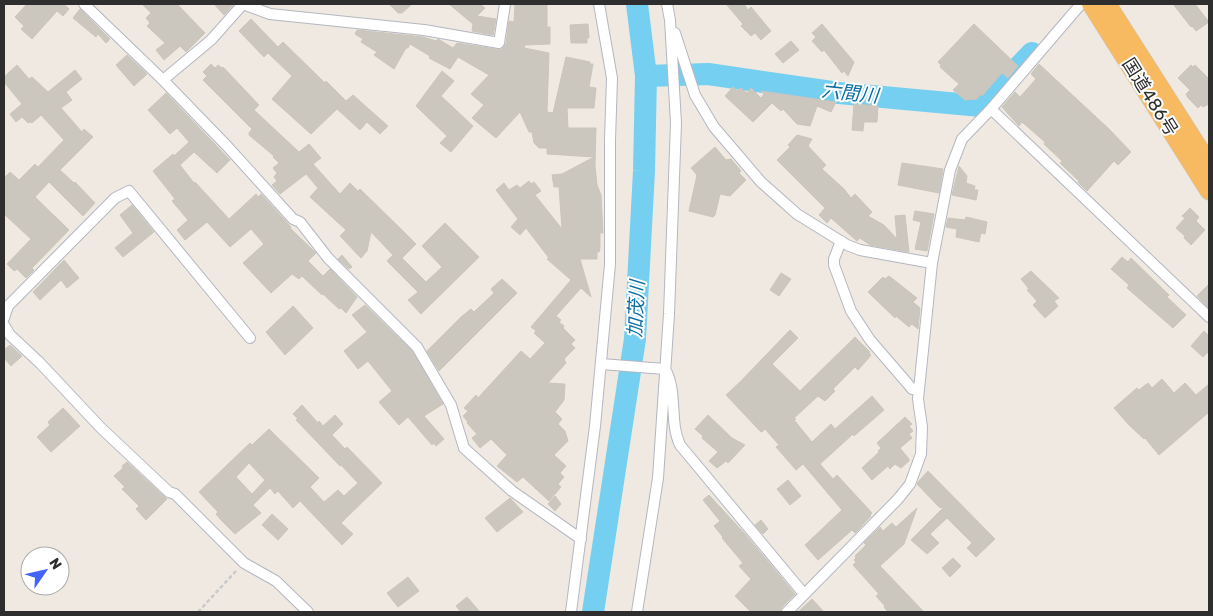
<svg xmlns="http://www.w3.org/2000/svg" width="1213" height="616" viewBox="0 0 1213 616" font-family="Rubik,'Noto Sans JP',sans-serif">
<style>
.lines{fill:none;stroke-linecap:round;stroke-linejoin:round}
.river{stroke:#75cff0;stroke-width:22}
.building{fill:#cbc7bf;stroke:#cbc5ba;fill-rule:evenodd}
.minor-casing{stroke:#b4b7c1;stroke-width:12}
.trunk-casing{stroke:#c9c9c9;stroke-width:19}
.path{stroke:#c9c9c9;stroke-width:2.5;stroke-dasharray:4 2.5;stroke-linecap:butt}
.minor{stroke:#fff;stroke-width:10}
.trunk{stroke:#f8ba60;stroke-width:18}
.labels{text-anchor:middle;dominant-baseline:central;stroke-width:4;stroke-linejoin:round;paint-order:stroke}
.street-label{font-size:18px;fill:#2e2e2e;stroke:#fff}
.water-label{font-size:19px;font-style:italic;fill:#0d6fa3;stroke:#fff}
</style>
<rect width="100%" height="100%" fill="#efe9e1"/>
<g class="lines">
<path class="river" d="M646,76L708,74L839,93L981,106L1032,53
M593,612L635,339L644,171L646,76L637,4"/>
</g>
<path class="building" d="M27,4H64L69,9L63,16L57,11L32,39L21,29L24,26L15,17Z
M142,4H177L205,33L186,52L180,46L164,60L156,50L165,43L147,26L150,23L146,18L151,13Z
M214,4H234L224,15Z
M389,4H412L402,13H398Z
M449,4H480L485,8L477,16L496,19L493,35L472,31L473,24Z
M515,4H547V27H550V44L525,45L524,48L549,53L547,112L553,113L566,57L590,62V64H593L589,87L596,88L594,108H567L568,128H596L595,166L597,185L601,195L603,233H600V248L599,252H597V259H580L591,297L581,288L556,316L561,320L559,322L564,326L563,328L575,340L571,344L575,348L564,359L566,363L548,383L565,384L564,400L555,412L562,419L558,424L565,431L568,441L554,455L566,466L560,473L564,477L558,484L561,487L549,501L523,477L517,482L497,466L507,455L491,439L480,448L472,438L477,434L467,423L468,422L463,416L468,411L464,408L476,395L478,398L521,351L530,359L545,343L534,333L536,331L531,327L571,280L547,259L549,258L526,228L520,235L511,227L518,219L496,190L504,183L509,190L517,185L520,188L529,181L531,184L534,182L541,191L535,195L562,229L559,187H554L552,175L562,174L594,157L547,154V148H539L534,143L532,132H529L520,112L496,138L472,118L484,105L471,94L489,75L458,57L450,69L429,58L430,56L410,44L408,48H406L394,69L374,55L377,52L361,42L363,39L355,34L357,30L423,37L436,41L438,39L453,48L457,43L501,50L506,44L509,21L514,22Z
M726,4H744L748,10L751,7L771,31L761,40L755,33L751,36L741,26L743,24Z
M1173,4H1195L1209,22L1196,31L1192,26L1191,27Z
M80,9L110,39L106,43L98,34L96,37L73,18Z
M251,19L278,47L283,42L325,83L326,81L346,101L353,95L388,126L380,134L367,122L360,130L337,109L311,134L272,99L292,76L268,53L264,57L239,31Z
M588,24L589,38H587V43H571L570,25Z
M822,24L854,62L848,76L844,71L842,73L824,50L822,52L812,41L816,37L812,33Z
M974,24L1018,66L1008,78L1002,73L982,96L981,94L977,99L965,100L953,90L959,84L940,67L941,65L938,62Z
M791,41L799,50L783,63L775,54Z
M127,55L147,74L134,86L116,65Z
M211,64L215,68L218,65L222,68L223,67L259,105L254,110L299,152L309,144L321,158L313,164L340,194L350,183L358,191L360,189L403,231L416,244L402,258L426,282L442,267L422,246L445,223L479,257L421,314L408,300L418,292L387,261L393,255L371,232L367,251L361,258L340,236L346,230L310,197L318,188L306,174L280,194L272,185L277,181L274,177L277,173L273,168L279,163L273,157L274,156L249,135V133L252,129L203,80L207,76L203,72Z
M1039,64L1109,129L1131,152L1118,165L1114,161L1087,191L1078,182L1079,181L1060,163L1062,161L1044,144L1045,142L1022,122L1019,126L1002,107L1015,92L1020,97L1036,79L1031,74Z
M17,65L29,79L32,77L48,92L75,70L82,79L66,92L72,100L61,108L82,132L84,129L93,137L60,170L74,183L75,182L95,203L83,216L49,182L35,197L69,230L32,268L34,270L26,278L17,269L14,271L7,264L31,239L4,214V178L10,172L19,180L35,164L38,167L64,140L41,115L32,123L30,122L28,123L22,117L16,122L10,114L22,104L4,82V77Z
M1191,65L1193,67L1195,65L1209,79V104L1203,107L1201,105L1198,108L1188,98L1186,94L1190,90L1178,78Z
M442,71L454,81L441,96L473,126L451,152L440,143L447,136L416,106Z
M733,87L738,91L741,88L747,93L751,88L761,98L764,94L761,91L836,102L831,112L817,106L810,126L797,124L783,109L781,111L772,103L753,122L725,96Z
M166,93L230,160L217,173L194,152L180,165L194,183L195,182L229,219L256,194L258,197L261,194L291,227L290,228L316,253L308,261L323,276L330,269L357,297L346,313L341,308L339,309L323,294L322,295L302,276L299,279L292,274L271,293L243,263L264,244L251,229L230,247L207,222L185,240L177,230L188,220L172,201L175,199L153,171L173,154L174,156L189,142L177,128L170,134L148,110Z
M854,104L878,106L877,122H864L863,131L852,130Z
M797,135L812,139L808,146L826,165L822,169L844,189L851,198L855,194L872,212L868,216L884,225L897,239L895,216L905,215L909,252L870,245L860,238L857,241L831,218L827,223L819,215L825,208L777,160L790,147L788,145Z
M715,147L726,160L731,159L741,171L739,173L746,180L730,196L720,194L715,215L713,217L689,211L697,175L691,168Z
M902,163L943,169L939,193L898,185Z
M959,166L967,176L966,183L975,186L974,190H978L976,200L952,195Z
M132,205L154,232L123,257L115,248L133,233L120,215Z
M1190,208L1199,217L1196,221L1205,230L1191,245L1184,238L1185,236L1176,228L1185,218L1182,216Z
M915,211L934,214L927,251L915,249L921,222L913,220Z
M966,217L987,222L985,234L981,233L979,242L956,237L957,229L946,227L948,218L965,220Z
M342,255L352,267L349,269L338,259Z
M1122,257L1128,262L1131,258L1169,295L1167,297L1186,315L1173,328L1127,288L1129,285L1111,269Z
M64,260L79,278L67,288L61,280L40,300L33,292Z
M1031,271L1059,298L1054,301L1058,306L1045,318L1033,305L1037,301L1027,290L1029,289L1021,279Z
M781,273L791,279L779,296L770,290Z
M889,276L917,298L913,302L920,308L918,329L912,324L909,327L896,316L895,318L868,292L883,277L885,279Z
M502,279L517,293L439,371L427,351L461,317L471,309L474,312L494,293L491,289Z
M1209,284V308L1197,296Z
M365,305L412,351L443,404L424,416L444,439L436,446L434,443L432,445L408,417L399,425L379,402L392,391L368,361L358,369L344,351L367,332L352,315Z
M293,306L313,328L285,355L266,332Z
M790,330L798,338L772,364L800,391L855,337L870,352L869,353L871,355L867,360L858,370L855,367L833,389L835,391L825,401L818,396L794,418L796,419L794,420L812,442L831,424L835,429L872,396L884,410L854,436L853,434L820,464L833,479L837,475L872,513L870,515L871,516L855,533L852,530L818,560L805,545L842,510L803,464L796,470L776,447L779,445L765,429L762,432L760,431L726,395L740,382Z
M1204,331L1209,336V351L1203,357L1191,346Z
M10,345L22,356L11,366L4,358V350Z
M1162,379L1174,393L1185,383L1196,395L1209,384V412L1159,455L1145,438L1144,439L1128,424L1114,408L1137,388L1139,390L1148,383L1152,388Z
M302,405L318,423L319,421L323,426L335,415L343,424L332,435L345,449L347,447L382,483L341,523L353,534L342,545L300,501L293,508L278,491L275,494L270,488L253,505L261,513L235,534L221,520L216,514L218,512L199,492L250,443L252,445L269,429L319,478L310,487L324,502L338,490L344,496L358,483L341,465L340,466L296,420L298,419L293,414ZM249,463L265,480L252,494L236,477Z
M63,408L80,426L51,452L37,437L50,425L48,422Z
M708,415L732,438L745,445L728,463L726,461L717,468L709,461L718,452L702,438L703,436L695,429Z
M905,417L912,424L909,426L913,431L909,434L912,438L900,448L909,459V461L901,468L895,464L890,469L888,466L872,480L862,468L879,452L878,451L881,448L877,443Z
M127,462L167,499L146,520L136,509L139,506L122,489L125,487L114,476L123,468L122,466Z
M928,471L995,539L976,557L967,548L972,543L947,518L930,534L939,543L927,554L911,540L943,508L939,507L917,484L919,481Z
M788,480L801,496L790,505L777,489Z
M709,495L745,534L795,594L782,607L780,612H751L735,596L751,579L739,566L743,563L722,538L723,537L714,526L720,521L703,500Z
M555,496L561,504L555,511L548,504Z
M510,498L523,512L497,532L485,518Z
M917,508L904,544L880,566L924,612H888L884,607L885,606L876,596L879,594L853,565L856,562L854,560L856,558L855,556L866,545L864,543L880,527L883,531L892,523L896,527Z
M272,514L288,529L278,540L262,525Z
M761,520L768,529L763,534L755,525Z
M953,558L961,566L950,577L942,568Z
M408,577L419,591L398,607L387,593Z
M467,597L480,612H461L456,606Z
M812,599L824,612H798Z"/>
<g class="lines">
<g class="minor-casing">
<path id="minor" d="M84,4L163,80L227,146L293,219L300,222L328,258L417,347L451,405L464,448L512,491L581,539
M243,4L270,14L424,30L499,43L505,4
M675,33L695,95L714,127L761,182L797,214L847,245L860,250L932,263
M163,80L211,40L243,4
M991,109L1209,317
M841,241L834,259V265L851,311L870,340L908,384L912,389L919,388
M4,318L8,306L115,198L129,191L250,338
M4,325L10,335L40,363L101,428L169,492L175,494L244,563L276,581L308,612
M601,364L665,369C678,392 669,422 680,445L804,594
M571,612L595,426L610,264V140L612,78L599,4
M637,612L658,478L669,314L676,123L670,20L667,4
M787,612L898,499L910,484L921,454L922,427L918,399L932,263L950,170L962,139L991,109L1081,4"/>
</g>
<g class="trunk-casing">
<path id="trunk" d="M1091,4L1209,191
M1107,4L1209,164"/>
</g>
<path class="path" d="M198,612L236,571"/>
<use href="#minor" class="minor"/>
<use href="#trunk" class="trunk"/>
</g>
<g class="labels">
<g class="street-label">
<text transform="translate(1150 97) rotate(58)">国道486号</text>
</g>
<g class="water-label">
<text transform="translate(850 93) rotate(6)">六間川</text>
<text transform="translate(636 309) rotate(-87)">加茂川</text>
</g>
</g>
<rect width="1213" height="616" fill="none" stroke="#2e2e2e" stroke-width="10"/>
<g transform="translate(45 571) rotate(56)"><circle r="24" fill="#ffffff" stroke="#ababab"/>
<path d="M0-4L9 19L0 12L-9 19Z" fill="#4264fb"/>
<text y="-8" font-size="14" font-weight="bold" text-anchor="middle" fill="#2e2e2e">N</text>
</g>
</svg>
